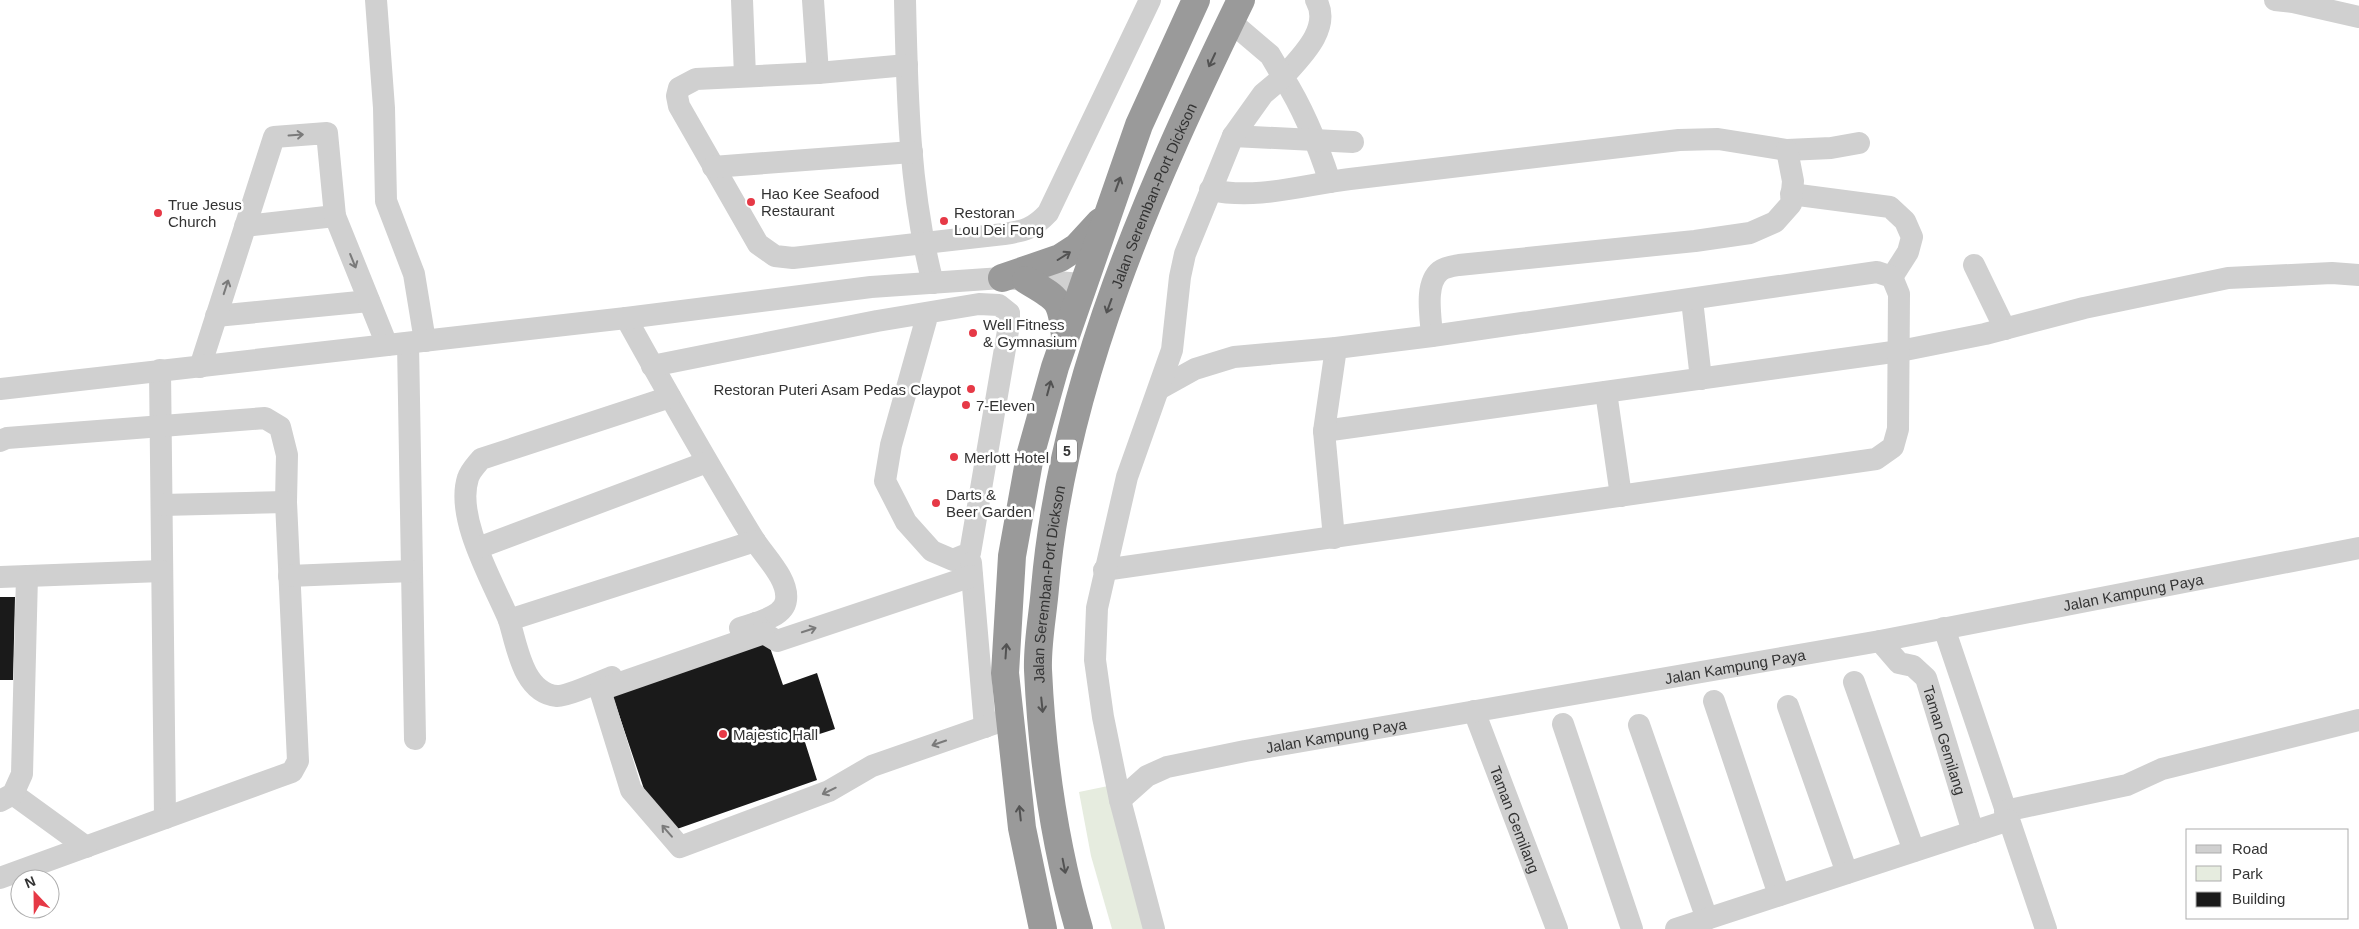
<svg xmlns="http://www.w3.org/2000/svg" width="2359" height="929" viewBox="0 0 2359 929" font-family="Arial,sans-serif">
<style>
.green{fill:#e6ecdf}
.building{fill:#1a1a1a}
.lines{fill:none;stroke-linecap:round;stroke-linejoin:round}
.minor{stroke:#d0d0d0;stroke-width:22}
.highway{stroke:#9a9a9a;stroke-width:28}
.oneway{stroke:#525252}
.oneway2{stroke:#7a7a7a}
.poi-dot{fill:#e63946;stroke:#fff;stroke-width:2}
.labels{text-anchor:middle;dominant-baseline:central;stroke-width:5;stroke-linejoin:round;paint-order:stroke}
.shield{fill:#fff;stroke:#707070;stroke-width:1}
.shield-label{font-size:14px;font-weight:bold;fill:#333}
.poi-label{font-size:15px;fill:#333;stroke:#fff;text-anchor:start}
.street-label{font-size:15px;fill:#333;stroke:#fff}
</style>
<rect width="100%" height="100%" fill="#fff"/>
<path class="green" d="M1108,786L1147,929H1112L1091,856L1079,792Z"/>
<path class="building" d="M0,597H15L13,680H0Z
M767,639L783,685L817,673L835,729L804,739L817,780L677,829L647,798L611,691Z"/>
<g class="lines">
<g class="minor">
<path d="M376,0L384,108L386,201L414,274L425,341"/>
<path d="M742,0L745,76"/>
<path d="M813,0L818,73"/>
<path d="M905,0C907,94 909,192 933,283"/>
<path d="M1316,0C1332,28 1301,57 1283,77C1304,110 1318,145 1330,182"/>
<path d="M2275,0L2293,2L2359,17"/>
<path d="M907,65L818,73L696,79L679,88L677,96L679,106L758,244L775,256L793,258L1004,234C1024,231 1033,229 1048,213L1150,0"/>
<path d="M1233,136L1353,142"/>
<path d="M713,167L912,152"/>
<path d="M1210,190C1258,200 1302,185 1350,179C1459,167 1569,154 1679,140L1718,139L1787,150L1831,148L1859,143"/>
<path d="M1791,194L1890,207L1905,221L1912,237L1908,252L1892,277"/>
<path d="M245,226L335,216"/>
<path d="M1974,265L2005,329"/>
<path d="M1692,300L1701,379"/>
<path d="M216,316L369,301"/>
<path d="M626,318C667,392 709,466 753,538C764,556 789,579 786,600C784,618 754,623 740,628"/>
<path d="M1432,336C1431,317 1424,284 1440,271C1445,267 1453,266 1459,265L1695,241L1750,233L1775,222L1791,204L1793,181L1787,150"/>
<path d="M408,343L415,739"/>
<path d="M652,366L877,321L979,304L999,305L1009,313V325L970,553L953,560L932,551L906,522L885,481L891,445L928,313"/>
<path d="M200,367L274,137L327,133L335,216L387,345"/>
<path d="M160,370L165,818"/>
<path d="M0,389L626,318L871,287L1002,278L1083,284"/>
<path d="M1606,392L1621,496"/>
<path d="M670,397L481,459C477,464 470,471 468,478C455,518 493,582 509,620L755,541"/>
<path d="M1324,431L1900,351L1985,334L2084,308L2228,278L2332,273L2359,275"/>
<path d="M0,441L7,438L265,418L280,427L287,455L286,502L298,761L292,772L278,777L0,878"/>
<path d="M162,505L286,502"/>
<path d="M1334,538L1324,431L1336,348"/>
<path d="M478,548L707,462"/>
<path d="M971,563L985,727"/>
<path d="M1104,570L1876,459L1893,447L1898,429L1899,294L1892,277L1877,272L1432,336L1336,348L1234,357L1195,369L1159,389"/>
<path d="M289,576L412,571"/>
<path d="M0,577L162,571"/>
<path d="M509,620C517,646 523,693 557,696C565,697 602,681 612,677"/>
<path d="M756,623L764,633L777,641L972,576"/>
<path d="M1944,628L2046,929"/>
<path d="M764,633L600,690L631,790L680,847L829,791L872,766L1010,718"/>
<path id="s1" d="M1880,641L1899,663L1913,666L1926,678L1973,832"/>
<path d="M1854,682L1914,851"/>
<path d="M1714,701L1779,895"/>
<path d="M1788,706L1847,873"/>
<path id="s2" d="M1474,711L1557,929"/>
<path d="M1563,724L1632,929"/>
<path d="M1639,725L1707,919"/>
<path d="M13,794L86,847"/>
<path id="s3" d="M1120,800L1147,776L1167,767L1245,751L1880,641L2359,548"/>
<path d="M0,801L13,794L22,774L27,576"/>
<path d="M2005,811L2127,785L2162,769L2359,720"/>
<path d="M1154,929L1120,800L1103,717L1095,660L1097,608L1127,477L1172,350L1180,277L1185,254L1233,136L1263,94L1283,77L1270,55L1230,21"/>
<path d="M1676,929L2009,820"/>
</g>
<g class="highway">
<path d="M1002,278L1060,258L1077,247L1100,222"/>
<path d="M1026,280C1058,299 1061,298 1065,336"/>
<path d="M1043,929L1022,828L1005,673L1012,556L1030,456L1055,367L1139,125L1196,0"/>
<path id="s4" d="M1079,929C1055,847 1042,755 1038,670C1037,643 1043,614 1045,588C1063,380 1151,185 1241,0"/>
</g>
</g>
<defs><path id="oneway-shaft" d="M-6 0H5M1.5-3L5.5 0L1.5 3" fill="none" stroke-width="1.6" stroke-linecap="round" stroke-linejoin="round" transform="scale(1.25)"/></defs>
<g class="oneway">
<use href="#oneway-shaft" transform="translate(1212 60) rotate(115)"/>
<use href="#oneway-shaft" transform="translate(1118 184) rotate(-70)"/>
<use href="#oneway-shaft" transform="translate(1064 256) rotate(-32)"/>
<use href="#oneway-shaft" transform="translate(1109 306) rotate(110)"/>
<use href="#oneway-shaft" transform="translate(1049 388) rotate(-75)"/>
<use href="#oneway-shaft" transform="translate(1006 651) rotate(-86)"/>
<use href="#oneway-shaft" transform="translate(1042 705) rotate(84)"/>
<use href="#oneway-shaft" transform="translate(1020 813) rotate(-96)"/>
<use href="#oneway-shaft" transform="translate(1064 866) rotate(79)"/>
</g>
<g class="oneway2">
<use href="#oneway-shaft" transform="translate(296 135) rotate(-4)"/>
<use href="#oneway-shaft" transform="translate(353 261) rotate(68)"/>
<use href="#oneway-shaft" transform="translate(226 287) rotate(-72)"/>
<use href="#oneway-shaft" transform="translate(809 630) rotate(-18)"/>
<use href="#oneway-shaft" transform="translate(939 743) rotate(161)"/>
<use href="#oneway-shaft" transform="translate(829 791) rotate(154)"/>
<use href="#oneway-shaft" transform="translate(667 831) rotate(-131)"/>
</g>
<g class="poi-dot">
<circle cx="751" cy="202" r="5"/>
<circle cx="158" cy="213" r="5"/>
<circle cx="944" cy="221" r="5"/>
<circle cx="973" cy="333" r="5"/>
<circle cx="971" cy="389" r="5"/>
<circle cx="966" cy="405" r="5"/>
<circle cx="954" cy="457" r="5"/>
<circle cx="936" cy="503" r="5"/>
<circle cx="723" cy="734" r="5"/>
</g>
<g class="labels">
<rect class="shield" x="1057" y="439.5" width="20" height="23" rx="4"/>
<g class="shield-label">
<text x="1067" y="451">5</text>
</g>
<g class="poi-label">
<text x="761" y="193">Hao Kee Seafood<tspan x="761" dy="17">Restaurant</tspan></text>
<text x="168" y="204">True Jesus<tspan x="168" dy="17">Church</tspan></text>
<text x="954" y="212">Restoran<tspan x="954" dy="17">Lou Dei Fong</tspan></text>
<text x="983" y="324">Well Fitness<tspan x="983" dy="17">&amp; Gymnasium</tspan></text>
<text x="961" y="389" text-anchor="end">Restoran Puteri Asam Pedas Claypot</text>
<text x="976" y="405">7-Eleven</text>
<text x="964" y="457">Merlott Hotel</text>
<text x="946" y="494">Darts &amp;<tspan x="946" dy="17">Beer Garden</tspan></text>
<text x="733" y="734">Majestic Hall</text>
</g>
<g class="street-label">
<text stroke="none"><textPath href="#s4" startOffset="754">Jalan Seremban-Port Dickson</textPath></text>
<text stroke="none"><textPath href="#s4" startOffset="349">Jalan Seremban-Port Dickson</textPath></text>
<text stroke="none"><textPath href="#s3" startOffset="1040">Jalan Kampung Paya</textPath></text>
<text stroke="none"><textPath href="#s3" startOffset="635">Jalan Kampung Paya</textPath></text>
<text stroke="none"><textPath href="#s3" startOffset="230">Jalan Kampung Paya</textPath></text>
<text stroke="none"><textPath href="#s1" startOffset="126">Taman Gemilang</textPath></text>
<text stroke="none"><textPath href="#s2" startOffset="116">Taman Gemilang</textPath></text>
</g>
</g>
<rect x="2186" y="829" width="162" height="90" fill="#ffffff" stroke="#adadad"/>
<rect x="2196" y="845" width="25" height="8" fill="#d0d0d0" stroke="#adadad"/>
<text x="2232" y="854" font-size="15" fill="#333333">Road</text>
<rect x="2196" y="866" width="25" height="15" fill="#e6ecdf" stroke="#adadad"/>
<text x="2232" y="879" font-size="15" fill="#333333">Park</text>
<rect x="2196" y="892" width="25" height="15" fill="#1a1a1a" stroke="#adadad"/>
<text x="2232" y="904" font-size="15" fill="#333333">Building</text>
<g transform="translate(35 894) rotate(338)"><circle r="24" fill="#ffffff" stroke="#adadad"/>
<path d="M0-4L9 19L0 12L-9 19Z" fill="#e63946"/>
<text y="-8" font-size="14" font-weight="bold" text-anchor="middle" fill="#333333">N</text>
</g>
</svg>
